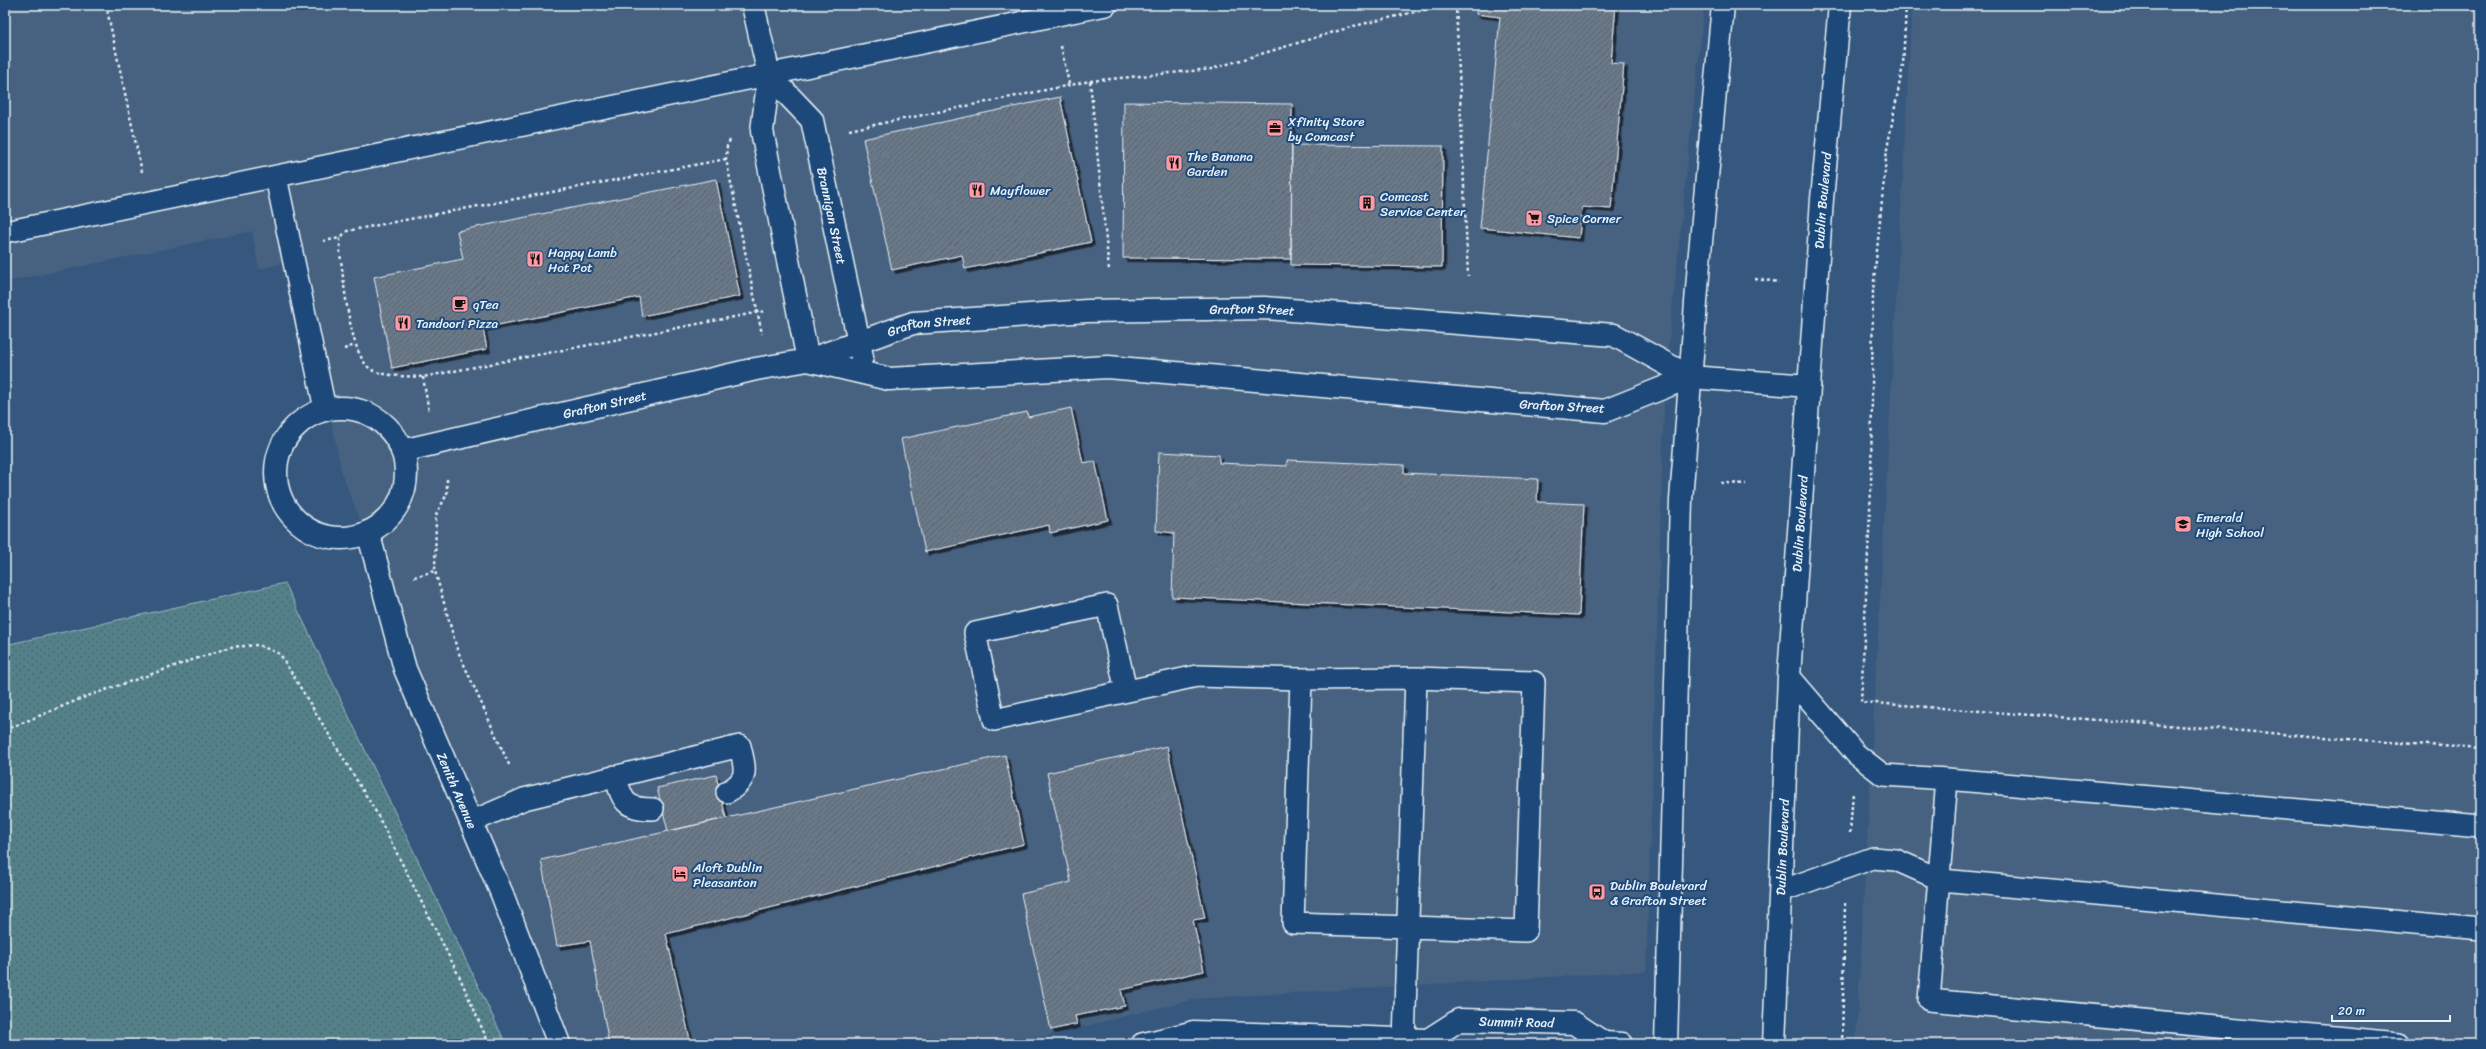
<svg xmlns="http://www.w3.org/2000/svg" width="2486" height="1049" viewBox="0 0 2486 1049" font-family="Sriracha,sans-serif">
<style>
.built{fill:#466281}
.green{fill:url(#green-dots);stroke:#9db8c0}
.building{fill:url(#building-hatch);stroke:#e8f1f8;filter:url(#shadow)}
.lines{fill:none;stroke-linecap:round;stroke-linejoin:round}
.service-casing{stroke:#e8f1f8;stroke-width:24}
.minor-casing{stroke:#e8f1f8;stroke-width:25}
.secondary-casing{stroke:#e8f1f8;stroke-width:25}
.path{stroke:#e8f1f8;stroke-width:2.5;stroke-dasharray:3 3;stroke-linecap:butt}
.service{stroke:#1f4a7a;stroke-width:21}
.minor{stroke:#1f4a7a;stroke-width:22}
.secondary{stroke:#1f4a7a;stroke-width:22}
.labels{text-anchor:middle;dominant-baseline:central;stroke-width:4;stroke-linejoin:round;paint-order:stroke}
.poi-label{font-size:13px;fill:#e8f1f8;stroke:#1f4a7a;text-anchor:start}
.street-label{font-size:13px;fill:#e8f1f8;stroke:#1f4a7a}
</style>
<defs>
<pattern id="green-dots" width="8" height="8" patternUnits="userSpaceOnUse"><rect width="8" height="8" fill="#528089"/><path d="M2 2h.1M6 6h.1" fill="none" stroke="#4d676d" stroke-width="1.8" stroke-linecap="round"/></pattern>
<pattern id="building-hatch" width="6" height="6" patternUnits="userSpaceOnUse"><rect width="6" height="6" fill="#6a7989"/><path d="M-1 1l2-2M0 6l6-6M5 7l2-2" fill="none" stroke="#5a636d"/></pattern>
<filter id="shadow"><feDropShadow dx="3.5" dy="3.5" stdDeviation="0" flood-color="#0009"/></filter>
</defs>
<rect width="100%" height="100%" fill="#36587e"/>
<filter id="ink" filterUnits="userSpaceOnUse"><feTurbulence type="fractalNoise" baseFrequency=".025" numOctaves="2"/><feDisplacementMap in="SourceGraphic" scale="8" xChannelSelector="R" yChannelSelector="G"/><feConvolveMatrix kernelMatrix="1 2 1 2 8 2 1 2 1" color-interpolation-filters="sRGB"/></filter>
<g filter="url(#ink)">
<path class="built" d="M5,5H1704L1665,377L1646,971L1194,999L1014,1044H567L342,474L299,259L259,269L252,231L5,282Z
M1912,5H2481V1044H1856Z"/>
<path class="green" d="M285,583L506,1044H5V645Z"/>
<path class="building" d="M1477,5H1616L1611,63L1624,64L1611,209L1582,207L1579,238L1480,228L1500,17L1476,14Z
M1060,97L1091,242L965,269L962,255L892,270L863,139Z
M1124,102L1292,104L1291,259L1123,258Z
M1292,145L1443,146L1442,267L1291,265Z
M716,179L740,296L642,316L639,297L483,328L487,349L392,368L374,277L463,259L457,231Z
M1071,408L1083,463L1095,461L1108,520L1050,533L1049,525L925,552L901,439L1027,412L1028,417Z
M1159,452L1219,455V463L1287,466V460L1404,465V473L1538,479L1537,502L1584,504L1579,615L1172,597L1174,533L1156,531Z
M1167,746L1205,918L1193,920L1204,971L1121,990L1125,1006L1075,1016L1077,1024L1051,1030L1021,894L1071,882L1047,773Z
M1005,755L1024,844L666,934L691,1044H609L590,941L557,946L541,860Z
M716,775L726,818L668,831L657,788Z"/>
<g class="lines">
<g class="service-casing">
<path id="service" d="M276,177L325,409
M5,232L1106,5
M1789,676L1856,754L1883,775L1947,779L2481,826
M1126,691L1107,605L975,633L994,720L1197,676L1301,679L1416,678L1534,682L1526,931L1293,923L1301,679
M615,776C623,801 624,809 653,809
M1947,779L1929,1000L2399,1044
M471,822L524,799L740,746C745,769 750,779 727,792
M1781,891L1873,858L1896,860L1941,880L2481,929
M1404,1040L1416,678
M1142,1044L1193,1032"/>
</g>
<g class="minor-casing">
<g id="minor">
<path d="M753,5L769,75L762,131L808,360"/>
<path id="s1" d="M769,75L812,120L862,357"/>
<path d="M808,360L889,379L1108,367L1605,411L1690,377"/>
<circle cx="341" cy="473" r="65"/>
<path id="s2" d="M402,451L756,369L808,360L913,323L1087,311L1264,308L1614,335L1690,377L1809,386"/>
<path id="s3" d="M368,532L405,669L502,894L559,1044"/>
<path d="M1192,1044L1193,1032L1428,1040"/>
<path id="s4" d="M1432,1044L1428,1040L1459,1020L1574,1023L1604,1043L1622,1044"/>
</g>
</g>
<g class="secondary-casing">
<g id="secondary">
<path d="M1666,1044L1681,500L1699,263L1723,5"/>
<path id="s5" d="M1774,1044L1789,676L1822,199L1840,5"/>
</g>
</g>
<path class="path" d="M106,5L142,172
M1456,5L1468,276
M1906,5L1903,65L1887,149L1873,291L1871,489L1861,702L2481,749
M1061,46L1069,84
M1090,81L1211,69L1354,26L1445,5
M849,130L1090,81L1109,270
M730,140L727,146L726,159L762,334
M726,159L347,231L340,238V253C344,279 349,361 374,371C389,377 407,376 423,377L765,311
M323,241L340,238
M1755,279L1779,282
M344,349L355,345
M423,377L429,412
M447,479V494L436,515L435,571L457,649L510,767
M1721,483L1746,484
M414,577L435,571
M5,730L85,697L230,647L258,645L280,654L376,812L460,978L489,1044
M1850,833L1853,792
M1842,1044L1845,902"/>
<use href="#service" class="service"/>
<use href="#minor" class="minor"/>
<use href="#secondary" class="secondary"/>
</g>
</g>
<defs>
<g id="office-square" transform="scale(0.9)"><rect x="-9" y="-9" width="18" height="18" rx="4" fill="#ff9aa2" stroke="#1f4a7a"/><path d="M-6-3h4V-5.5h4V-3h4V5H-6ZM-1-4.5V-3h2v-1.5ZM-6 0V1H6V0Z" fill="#111"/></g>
<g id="restaurant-square" transform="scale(0.9)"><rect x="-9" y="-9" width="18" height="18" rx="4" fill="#ff9aa2" stroke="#1f4a7a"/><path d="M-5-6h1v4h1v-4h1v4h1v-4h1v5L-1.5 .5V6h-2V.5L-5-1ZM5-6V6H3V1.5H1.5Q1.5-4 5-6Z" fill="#111"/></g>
<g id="building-square" transform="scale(0.9)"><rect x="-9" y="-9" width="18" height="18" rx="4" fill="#ff9aa2" stroke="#1f4a7a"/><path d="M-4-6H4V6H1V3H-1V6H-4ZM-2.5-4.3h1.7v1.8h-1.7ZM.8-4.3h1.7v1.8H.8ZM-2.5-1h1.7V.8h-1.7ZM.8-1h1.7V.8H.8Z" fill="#111"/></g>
<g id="supermarket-square" transform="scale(0.9)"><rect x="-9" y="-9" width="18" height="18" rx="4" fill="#ff9aa2" stroke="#1f4a7a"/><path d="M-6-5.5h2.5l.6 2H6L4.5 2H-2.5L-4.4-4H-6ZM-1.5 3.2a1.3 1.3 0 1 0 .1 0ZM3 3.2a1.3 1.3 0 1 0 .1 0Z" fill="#111"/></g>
<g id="cafe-square" transform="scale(0.9)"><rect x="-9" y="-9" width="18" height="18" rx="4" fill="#ff9aa2" stroke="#1f4a7a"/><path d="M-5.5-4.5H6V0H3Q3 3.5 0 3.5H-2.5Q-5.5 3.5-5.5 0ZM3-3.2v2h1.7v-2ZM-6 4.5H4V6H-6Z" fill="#111"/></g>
<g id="school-square" transform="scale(0.9)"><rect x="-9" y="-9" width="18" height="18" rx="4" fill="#ff9aa2" stroke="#1f4a7a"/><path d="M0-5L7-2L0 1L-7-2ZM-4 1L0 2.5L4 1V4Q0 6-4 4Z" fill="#111"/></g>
<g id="hotel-square" transform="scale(0.9)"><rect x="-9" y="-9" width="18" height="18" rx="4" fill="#ff9aa2" stroke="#1f4a7a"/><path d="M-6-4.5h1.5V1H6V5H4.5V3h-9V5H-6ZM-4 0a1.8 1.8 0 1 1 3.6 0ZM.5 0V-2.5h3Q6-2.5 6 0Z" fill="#111"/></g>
<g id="bus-square" transform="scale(0.9)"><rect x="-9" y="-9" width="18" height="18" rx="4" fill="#ff9aa2" stroke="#1f4a7a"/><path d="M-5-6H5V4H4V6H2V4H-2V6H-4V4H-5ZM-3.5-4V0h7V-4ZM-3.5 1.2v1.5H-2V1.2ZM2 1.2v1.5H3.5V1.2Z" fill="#111"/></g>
</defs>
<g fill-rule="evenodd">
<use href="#office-square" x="1275" y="128"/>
<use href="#restaurant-square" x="1174" y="163"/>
<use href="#restaurant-square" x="977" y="190"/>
<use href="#building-square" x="1367" y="203"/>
<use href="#supermarket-square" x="1534" y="218"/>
<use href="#restaurant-square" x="535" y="259"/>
<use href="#cafe-square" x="460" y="304"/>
<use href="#restaurant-square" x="403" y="323"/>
<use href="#school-square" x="2183" y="524"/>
<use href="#hotel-square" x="680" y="874"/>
<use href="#bus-square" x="1597" y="892"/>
</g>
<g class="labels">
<g class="poi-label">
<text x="1288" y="121">Xfinity Store<tspan x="1288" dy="15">by Comcast</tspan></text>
<text x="1187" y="156">The Banana<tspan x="1187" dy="15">Garden</tspan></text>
<text x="990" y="190">Mayflower</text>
<text x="1380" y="196">Comcast<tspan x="1380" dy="15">Service Center</tspan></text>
<text x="1547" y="218">Spice Corner</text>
<text x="548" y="252">Happy Lamb<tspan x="548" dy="15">Hot Pot</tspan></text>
<text x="473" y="304">qTea</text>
<text x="416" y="323">Tandoori Pizza</text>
<text x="2196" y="517">Emerald<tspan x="2196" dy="15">High School</tspan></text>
<text x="693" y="867">Aloft Dublin<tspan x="693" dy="15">Pleasanton</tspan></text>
<text x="1610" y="885">Dublin Boulevard<tspan x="1610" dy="15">&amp; Grafton Street</tspan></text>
</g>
<g class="street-label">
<text stroke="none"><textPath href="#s5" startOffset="845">Dublin Boulevard</textPath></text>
<text stroke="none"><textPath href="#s1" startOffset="160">Brannigan Street</textPath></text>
<text stroke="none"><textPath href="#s2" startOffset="867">Grafton Street</textPath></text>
<text stroke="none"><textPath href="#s2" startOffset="543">Grafton Street</textPath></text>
<text stroke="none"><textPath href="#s2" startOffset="208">Grafton Street</textPath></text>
<text transform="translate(1562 406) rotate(3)">Grafton Street</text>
<text stroke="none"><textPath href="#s5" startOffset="521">Dublin Boulevard</textPath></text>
<text stroke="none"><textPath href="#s3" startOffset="274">Zenith Avenue</textPath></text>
<text stroke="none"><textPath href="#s5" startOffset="197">Dublin Boulevard</textPath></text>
<text stroke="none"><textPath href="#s4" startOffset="100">Summit Road</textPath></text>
</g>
</g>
<rect width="2486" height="1049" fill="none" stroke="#1f4a7a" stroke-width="20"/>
<rect x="10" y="10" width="2466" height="1029" fill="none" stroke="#e8f1f8" stroke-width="1.5" filter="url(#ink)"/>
<path d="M2332 1015v6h118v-6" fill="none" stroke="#e8f1f8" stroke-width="2"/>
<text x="2338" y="1015" font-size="12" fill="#e8f1f8" stroke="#1f4a7a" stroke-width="3" paint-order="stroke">20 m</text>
</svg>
